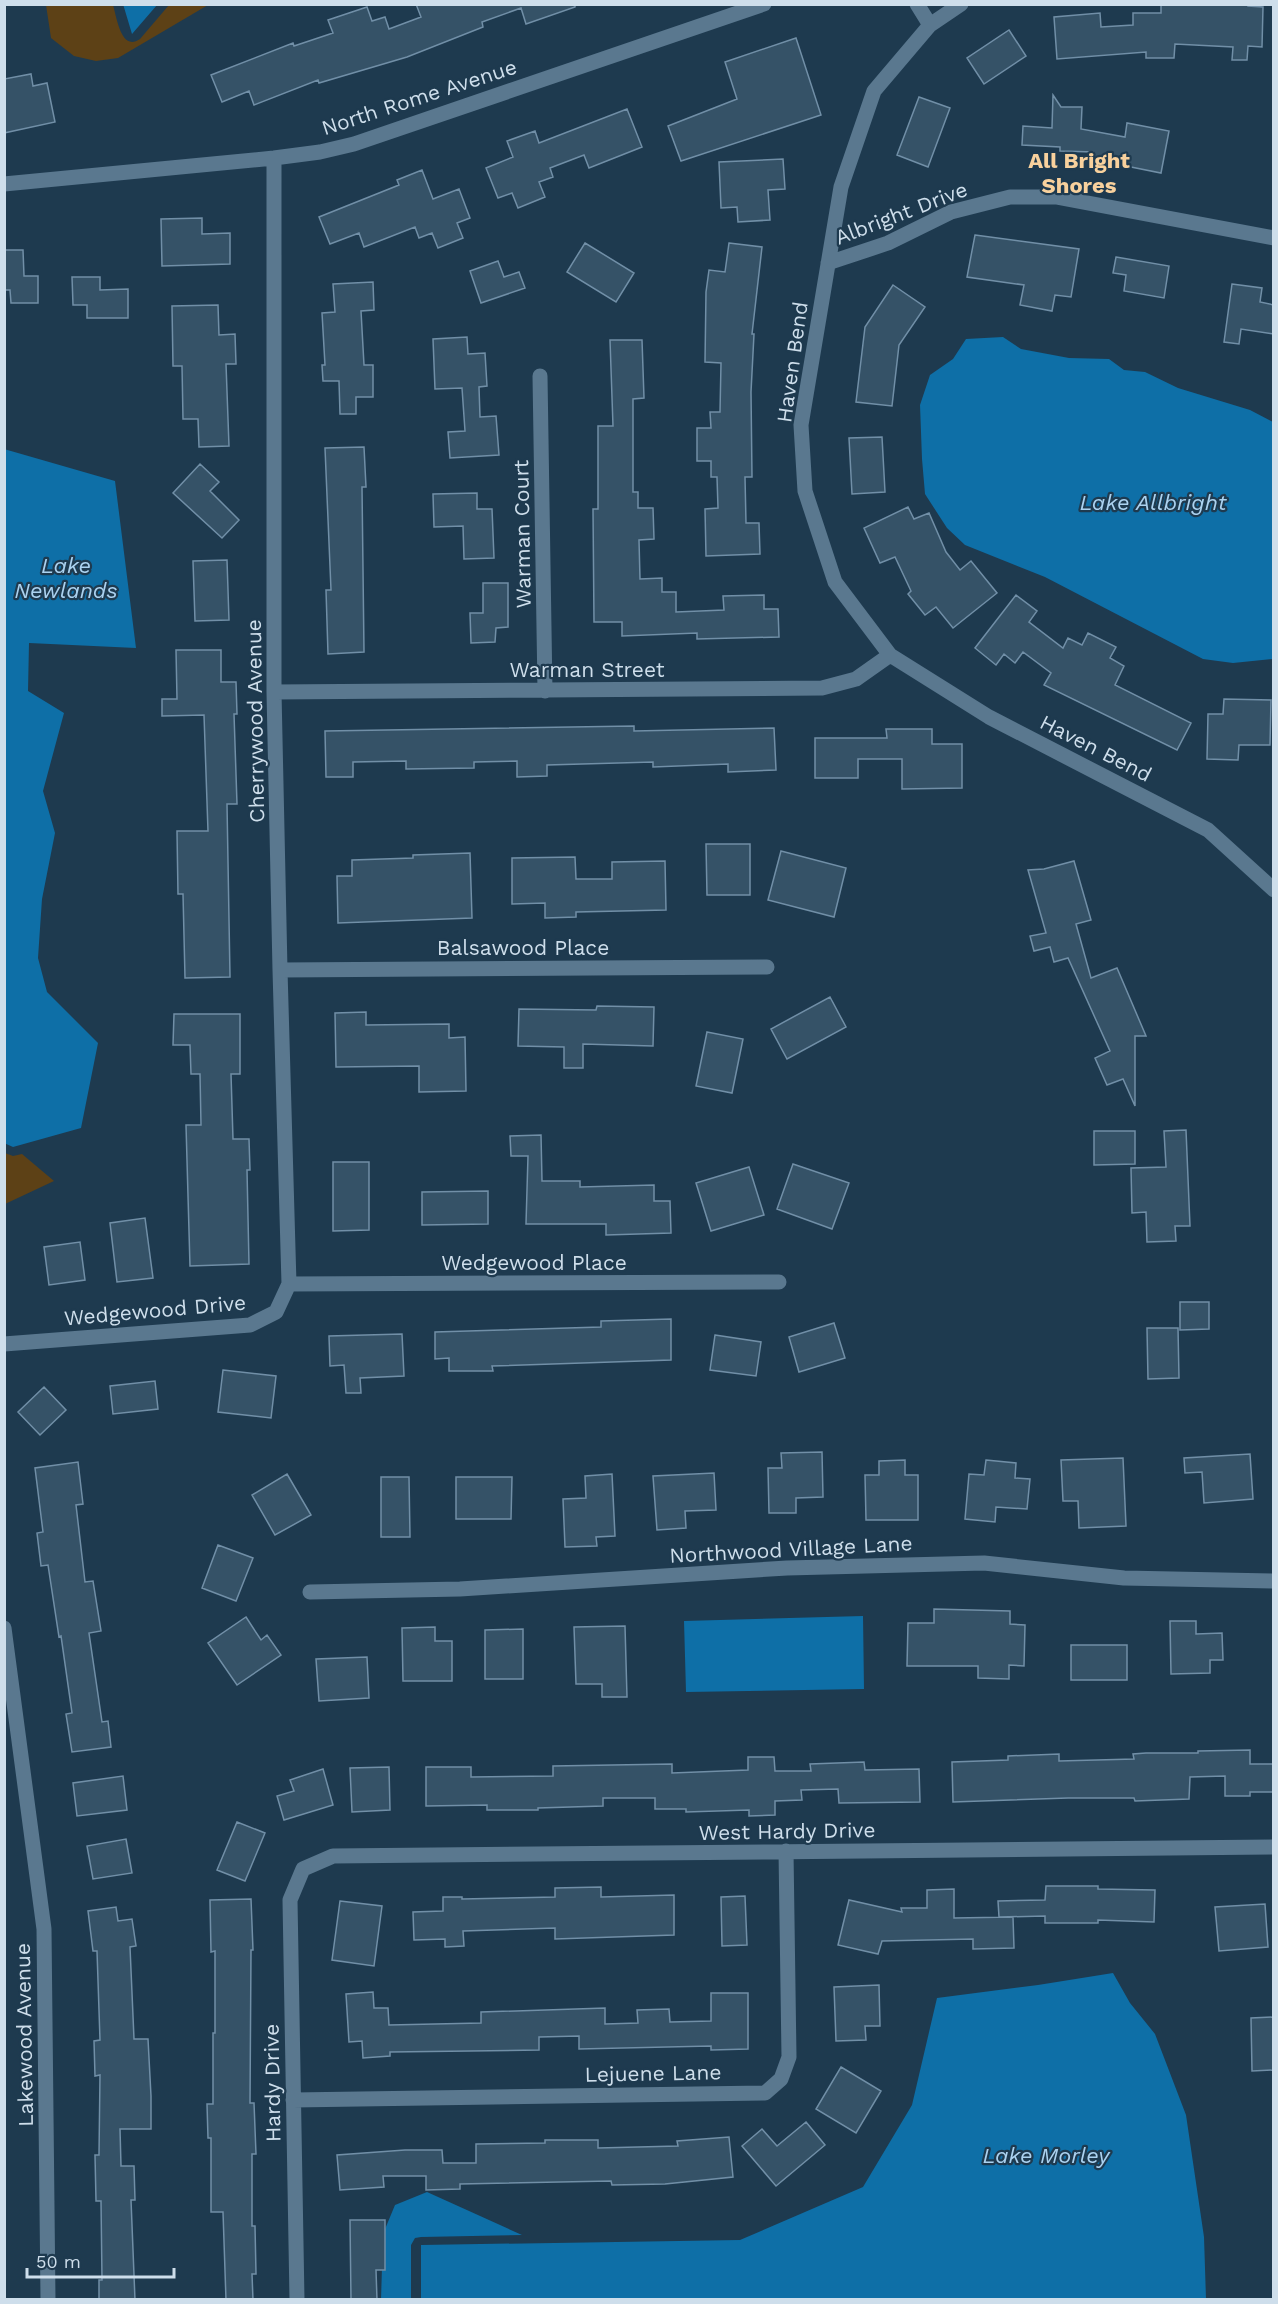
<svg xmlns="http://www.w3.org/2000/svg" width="1278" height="2304" viewBox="0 0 1278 2304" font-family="'Work Sans',sans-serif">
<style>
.green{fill:#5d4116}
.water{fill:#0e6fa7}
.building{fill:#355267;stroke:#718fa7;stroke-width:1.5}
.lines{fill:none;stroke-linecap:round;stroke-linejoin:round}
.minor{stroke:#5a788f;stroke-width:15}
.labels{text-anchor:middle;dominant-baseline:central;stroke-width:4.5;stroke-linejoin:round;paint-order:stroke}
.street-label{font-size:21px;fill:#cedeeb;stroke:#1e3a4f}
.neighbourhood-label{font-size:22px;font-weight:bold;fill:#f8d19d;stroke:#1e3a4f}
.water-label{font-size:22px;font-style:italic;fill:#abd2f0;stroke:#1e3a4f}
</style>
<rect width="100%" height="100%" fill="#1e3a4f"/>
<path class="green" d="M46,5H113C117,18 121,52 140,39L169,5H208L118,58L96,61L74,56L51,38Z
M5,1153L13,1156L22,1154L54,1181L5,1204Z"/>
<path class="water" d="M123,4H157V5L132,34Z
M1003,337L1021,349L1069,358L1109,359L1124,370L1145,372L1178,388L1250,410L1273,422V659L1233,663L1203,659L1045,577L965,545L947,528L925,494L922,459L920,405L930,375L953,359L966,339Z
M4,449L115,481L136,648L29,643L28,691L64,713L43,791L55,833L42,899L38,958L47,992L98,1043L81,1128L13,1147L4,1143Z
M863,1616L864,1689L686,1692L684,1621Z
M1113,1973L1130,2003L1155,2034L1186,2115L1204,2237L1206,2299H421V2245L740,2240L863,2187L912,2105L937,1998L1038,1985Z
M427,2192L522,2235L421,2237L415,2238L411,2245V2299L381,2300L383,2234L395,2205Z"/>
<path class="building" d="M416,4H575V7L526,24L521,8L482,22L483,27L407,57L319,83L318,80L254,105L249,91L222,102L211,75L293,43L294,46L333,33L328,20L367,7L372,21L385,17L389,29L421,17Z
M1161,4H1248V6L1263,7L1262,47L1248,46L1247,60H1232L1233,47L1175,44L1174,58H1146V52L1057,59L1054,17L1100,13L1101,27L1133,25V13H1161Z
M1009,30L1026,56L984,84L967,58Z
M796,38L821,115L681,161L668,126L737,99L725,62Z
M31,74L33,86L47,83L55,122L4,133V79Z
M1053,95L1061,107H1082L1081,129L1125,137L1127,123L1169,131L1161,173L1091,159L1093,152L1060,151V147L1022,145L1023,126L1052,128Z
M919,97L950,108L928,167L897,155Z
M627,109L642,147L589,168L584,155L550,168L553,177L539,182L545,197L518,208L512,193L498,198L486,168L513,157L507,141L535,131L539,143Z
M783,159L785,189L768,190L770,220L738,222L737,207L721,208L719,162Z
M422,170L433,199L459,189L470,218L457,223L463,238L438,248L432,233L419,238L415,227L364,247L359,233L330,244L319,217L399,185L397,180Z
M202,218V234L230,233V264L162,266L161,219Z
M975,235L1079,249L1071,297L1055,295L1052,311L1020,305L1024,285L967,277Z
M585,243L634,273L616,302L567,272Z
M729,243L762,247L752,334H754L751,392L752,477H745L746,523H759L760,554L706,556L705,509L718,508L717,477H711V461H697V428H711L710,412H720L721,363L705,362L706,292L709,270L725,272Z
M4,250H23L24,276H38V303H11L10,290H4Z
M1116,257L1169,266L1164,298L1124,291L1126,275L1113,273Z
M498,261L504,277L519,272L525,288L481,303L470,271Z
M72,277H100V290L128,289V318H87V305H73Z
M373,282L374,310L361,311L364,365H373V397H356V414H340L339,381H323L322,365H325L322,313L335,312L333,284Z
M1232,284L1262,288L1260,302L1274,305V334L1241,329L1239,344L1224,342Z
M893,285L925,307L899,345L892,406L856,402L865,327Z
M218,305L219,335L235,334L236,364H226L229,446L199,447L198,419H183L182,366H173L172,306Z
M467,337L468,354L485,353L487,386L479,387L480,417L496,416L499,455L450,458L448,432L465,431L462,388L435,389L433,339Z
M610,340H642L644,398L633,399V492H638V508H653L654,539L639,540L640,579L662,578V592H676V612L724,610L723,596L764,595V609H778L779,637L697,639V633L622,636V622H594L593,509H598V426H613Z
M882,437L885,492L852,494L849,438Z
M364,447L366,487H362L364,652L328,654L326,590H331L325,448Z
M200,464L219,482L210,491L239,520L222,538L173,493Z
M477,493V509H492L494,558L464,559L463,526L434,527L433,494Z
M908,507L914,519L929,513L946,552L960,570L971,561L997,593L953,628L936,607L925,615L908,594L911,591L895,557L880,563L864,528Z
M227,560L229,620L195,621L193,561Z
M483,583H508V627L496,628L495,642L471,643L470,613H483Z
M1016,595L1037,611L1029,622L1063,648L1068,638L1082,645L1088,633L1116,647L1110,658L1124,666L1115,685L1191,723L1177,750L1044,685L1051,673L1023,652L1015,663L1004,654L996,665L975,648Z
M176,650H221V682H236L237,714H234L237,804H227L230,977L185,978L183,894H178L177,831H208L204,715L162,716V699H177Z
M1224,699L1271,700L1270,745H1239L1238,760L1207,759L1208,714H1223Z
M634,726V731L774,728L776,770L728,772V764L653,767V762L547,765V776L517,777V761L474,762V768L406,769V761L353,762V777H326L325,731Z
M886,729H932V744H962V788L902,789V759H858V778H815V738H887Z
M706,844H750V895H707Z
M781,851L846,868L834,917L768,900Z
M470,853L472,918L338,923L337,876H352V860L413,858V855Z
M575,857L576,879H612V862L665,861L666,910L576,912V917L545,918V903L512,904V858Z
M1074,861L1091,920L1076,924L1091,978L1117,968L1146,1036H1135V1106L1123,1079L1107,1085L1095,1058L1110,1051L1068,958L1054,962L1050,947L1034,951L1030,936L1046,933L1028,870L1044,869Z
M830,997L846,1027L787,1059L771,1029Z
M597,1006L654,1007L653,1046L583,1044V1068H564V1047L518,1046L519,1009L596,1010Z
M366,1012V1025L449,1024V1038L465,1037L466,1091L419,1092V1066L336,1067L335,1013Z
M174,1014H240V1074H231L233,1139H249L250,1170H247L249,1264L190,1266L186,1125H201L200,1074H191L190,1045H173Z
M707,1032L743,1039L732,1093L696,1086Z
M1186,1130L1190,1226H1175L1176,1241L1147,1242L1146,1212L1132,1213L1131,1168L1166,1167L1164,1131Z
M1094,1131H1135V1164L1094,1165Z
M541,1135L542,1181H580V1187L654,1185V1201H670L671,1233L606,1235V1224H526L528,1156H511L510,1136Z
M333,1162H369V1230L333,1231Z
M793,1164L849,1183L832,1229L777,1209Z
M749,1167L764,1215L711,1231L696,1183Z
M488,1191V1224L422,1225V1192Z
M145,1218L153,1278L117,1282L110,1223Z
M80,1242L85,1280L49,1285L44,1247Z
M1180,1302H1209V1329L1180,1330Z
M671,1319V1360L492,1366L493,1371H449V1358L435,1359V1332L601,1327V1321Z
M834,1323L845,1358L799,1372L789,1337Z
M1147,1328H1178L1179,1378L1148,1379Z
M402,1334L404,1376L360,1378L361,1393H346L344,1365L330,1366L329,1336Z
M715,1335L761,1342L756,1376L710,1370Z
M223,1370L276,1376L271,1418L218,1412Z
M155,1381L158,1409L113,1414L110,1386Z
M44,1387L66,1410L40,1435L18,1412Z
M822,1452L823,1497L796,1498V1513H769L768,1468H782L781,1453Z
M1250,1454L1253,1499L1204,1503L1202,1472L1185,1473L1184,1458Z
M1123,1458L1126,1526L1079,1528L1078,1501H1063L1061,1460Z
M905,1460V1475H918V1520H866L865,1475H879V1461Z
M986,1460L1016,1463L1015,1478L1030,1479L1027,1509L996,1507L995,1522L965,1519L969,1474L984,1475Z
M78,1462L83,1504L76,1505L85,1582L93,1581L101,1631L89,1633L102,1722L108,1721L111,1747L72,1752L66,1714L72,1713L61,1636L59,1637L48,1565L41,1566L37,1533L43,1532L35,1468Z
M714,1473L716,1510L685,1511L686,1528L657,1530L653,1476Z
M287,1474L311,1515L275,1535L252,1495Z
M612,1474L615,1536L596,1537L597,1546L565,1547L563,1499L586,1498L585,1476Z
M381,1477H409L410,1537H381Z
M456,1477H512L511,1519H456Z
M218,1545L253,1558L236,1601L202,1588Z
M934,1609L1010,1611V1624L1025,1625L1024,1666L1009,1665V1679L978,1678V1666H907L908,1623H934Z
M246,1617L261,1640L267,1635L281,1655L237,1685L208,1643Z
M1170,1621H1196V1634L1222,1633L1223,1660H1210V1673L1171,1674Z
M625,1626L627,1697H602V1684H576L574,1627Z
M435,1627V1641H452V1681H403L402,1628Z
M523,1629V1679H485V1630Z
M1071,1645H1127V1680H1071Z
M367,1657L369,1698L319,1701L316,1659Z
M1250,1750V1764H1274V1792H1250V1796H1225V1776L1190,1777L1189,1799L1135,1801L1134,1798H1068L953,1802L952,1762L1008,1760V1756L1059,1754V1761L1134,1759L1133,1754L1146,1753H1198V1751Z
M748,1757H774L775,1771H811L810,1764L864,1762L865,1770L919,1769L920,1802L839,1803L838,1789L801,1790L802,1800L775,1801V1815L749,1816V1810L686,1812V1809H655V1798H603V1806L538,1808V1810H487V1805L426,1806V1767H471V1777L553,1776V1766L672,1764V1773L748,1770Z
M389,1767L390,1810L352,1812L350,1768Z
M323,1769L333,1805L284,1820L277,1796L294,1791L290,1780Z
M123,1776L127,1810L77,1816L73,1783Z
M237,1822L265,1833L245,1881L217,1870Z
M126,1839L132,1873L93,1879L87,1846Z
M1046,1886H1098V1889L1155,1890L1154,1922L1098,1920V1923H1045V1916L999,1917L998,1901L1045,1900Z
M601,1887V1897L674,1895V1935L555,1939V1928L463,1931L464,1946L445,1947V1939L414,1940L413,1912L443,1911V1897H462V1899L555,1897V1888Z
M954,1889V1918L1013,1917L1014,1948L973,1949V1939L882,1941L878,1954L838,1945L849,1900L902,1912L901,1908H927V1890Z
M745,1896L747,1945L722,1946L721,1897Z
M251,1899L253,1950H251L250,2103H254L256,2154H252V2226H255L256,2274H252L253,2300H226L223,2212H211V2138H208L207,2104H213V2033H215V1951L211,1952L210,1900Z
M340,1901L382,1906L374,1966L332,1960Z
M1265,1904L1268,1947L1219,1951L1215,1907Z
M116,1907L118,1921L132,1919L136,1946L130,1947L134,2039H148L151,2096V2129H120L121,2166H134L135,2200H131L135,2300H99V2280H102L101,2201H96L95,2155H99L100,2075L95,2076L94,2041L100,2040L97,1951H93L88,1911Z
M879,1985L880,2026H865L866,2040L836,2041L834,1987Z
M373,1992L374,2008H388L389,2025L481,2023V2012L605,2008V2024L638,2023L637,2010L669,2009L670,2022L711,2021V1993H748V2049L711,2050V2046L579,2049V2036L539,2037V2050L390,2052V2056L363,2058L362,2041L349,2042L346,1994Z
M1274,2017V2070L1252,2071L1251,2018Z
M841,2067L881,2091L856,2133L816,2109Z
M806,2122L825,2145L776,2186L742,2146L762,2129L777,2146Z
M729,2137L733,2177L665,2184L612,2185L611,2181L460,2184V2189L426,2190V2176H383L384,2187L340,2190L337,2155L405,2150H442L443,2163H476V2144L545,2143V2140H598V2148L678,2146L677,2141Z
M350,2220H385V2270H376L377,2300H351Z"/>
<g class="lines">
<path class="minor" d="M917,4L930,25
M961,4L930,25L874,91L841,187L801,425L805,491L835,582L890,655L989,717L1208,830L1274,890
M4,184L274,158L320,152L354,144L764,4
M828,263L888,243L951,212L1010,197H1056L1274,238
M540,376L545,691
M274,692L822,688L856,679L890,655
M280,970L767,967
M289,1284L779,1282
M4,1344L250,1325L276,1312L289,1284L280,970L274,692V158
M310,1592L460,1589L787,1568L984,1563L1124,1578L1274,1581
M4,1628L44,1929L48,2300
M293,2100L765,2093L781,2079L789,2057L786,1851
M297,2300L290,1900L303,1869L333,1856L1274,1847"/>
</g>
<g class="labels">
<g class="street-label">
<text transform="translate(419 97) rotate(-18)">North Rome Avenue</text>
<text transform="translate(901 213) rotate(-21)">Albright Drive</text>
<text transform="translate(792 362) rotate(-82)">Haven Bend</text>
<text transform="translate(522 534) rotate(-91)">Warman Court</text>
<text x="587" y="669">Warman Street</text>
<text transform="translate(255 721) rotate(-91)">Cherrywood Avenue</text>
<text transform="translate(1096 748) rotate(27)">Haven Bend</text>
<text x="523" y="947">Balsawood Place</text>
<text x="534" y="1262">Wedgewood Place</text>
<text transform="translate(155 1310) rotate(-5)">Wedgewood Drive</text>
<text transform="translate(791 1549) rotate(-3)">Northwood Village Lane</text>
<text transform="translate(787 1831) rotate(-1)">West Hardy Drive</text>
<text transform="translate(24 2035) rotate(-91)">Lakewood Avenue</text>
<text transform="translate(653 2073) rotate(-1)">Lejuene Lane</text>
<text transform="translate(272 2083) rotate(-91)">Hardy Drive</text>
</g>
<g class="neighbourhood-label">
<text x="1079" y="160">All Bright<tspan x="1079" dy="25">Shores</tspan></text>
</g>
<g class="water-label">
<text x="1153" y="502">Lake Allbright</text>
<text x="66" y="565">Lake<tspan x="66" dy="25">Newlands</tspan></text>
<text x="1046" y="2155">Lake Morley</text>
</g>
</g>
<rect width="1278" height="2304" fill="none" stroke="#cedeeb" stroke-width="12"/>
<path d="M27 2268v9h147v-9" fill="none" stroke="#cedeeb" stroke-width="3"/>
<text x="36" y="2268" font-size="18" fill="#cedeeb" stroke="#1e3a4f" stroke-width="4.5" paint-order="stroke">50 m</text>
</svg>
